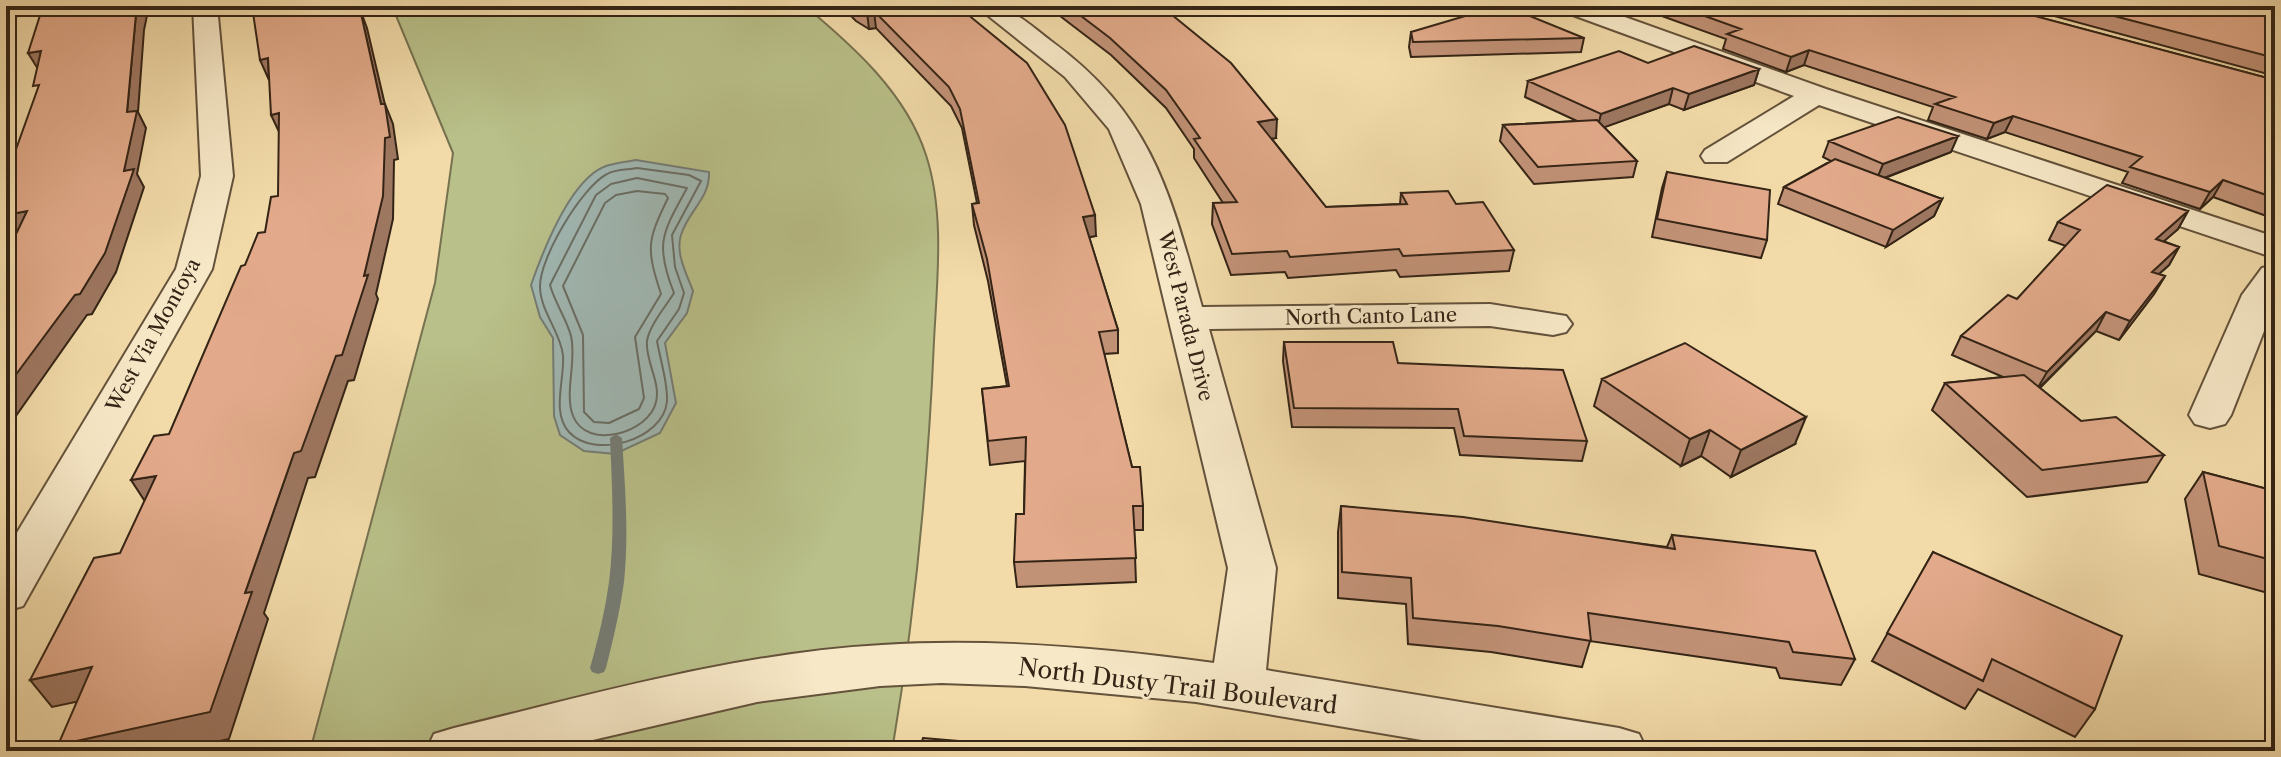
<svg xmlns="http://www.w3.org/2000/svg" width="2281" height="757" viewBox="0 0 2281 757" font-family="'Libre Caslon Text',serif">
<style>
.green{fill:#b9c089;stroke:#767250;stroke-width:2}
.water{fill:#a0b8b4;stroke:#757d75;stroke-width:2}
.lines{fill:none;stroke-linecap:round;stroke-linejoin:round}
.shore{stroke:#6a6e65;stroke-width:2}
.stream{fill:#757d75;fill-rule:evenodd}
.minor-casing{stroke:#64523b;stroke-width:4}
.minor{fill:#f7e8c7;fill-rule:evenodd}
.wall{fill:#c29277;stroke:#342416;stroke-width:2}
.shaded-wall{fill:#9e7761;stroke:#342416;stroke-width:2}
.building{fill:#e2aa8a;stroke:#342416;stroke-width:2}
.labels{text-anchor:middle;dominant-baseline:central;stroke-width:6;stroke-linejoin:round;paint-order:stroke}
.street-label{font-size:20px;fill:#342416;stroke:#f7e8c7}
.near-street-label{font-size:24px;fill:#342416;stroke:#f7e8c7}
</style>
<rect width="100%" height="100%" fill="#f2dba9"/>
<filter id="stains"><feTurbulence type="fractalNoise" baseFrequency=".0025" numOctaves="4"/><feColorMatrix values="0 0 0 0 .2 0 0 0 0 .09 0 0 0 0 .02 0 0 0 .5 -.17"/></filter>
<radialGradient id="worn" r=".72"><stop offset=".6" stop-color="#630" stop-opacity="0"/><stop offset="1" stop-color="#630" stop-opacity=".3"/></radialGradient>
<path class="green" d="M392,6H805C853,46 906,93 926,155C945,213 937,281 934,341C928,480 915,615 892,751H310L435,283L453,153Z"/>
<path class="water" d="M636,160L709,172C710,199 688,211 681,235C675,253 687,275 693,291L687,313L665,343L676,403L660,433L615,454L584,451L560,435L554,416L553,338L540,317L531,285C543,251 570,179 606,166C615,163 626,162 636,160Z"/>
<g class="lines">
<path class="shore" d="M637,168L689,175L701,181L672,235L675,267L684,293L679,309L657,341C660,359 668,383 667,401C664,440 594,460 569,432C551,412 565,379 563,355C560,331 540,311 540,286C540,257 582,187 607,174C616,169 628,170 637,168Z
M637,178L687,188C663,232 654,243 674,293C666,306 649,326 647,341C645,361 661,382 656,402C649,433 587,451 573,416C564,392 577,361 571,336C567,320 555,303 550,285L596,195L611,184Z
M637,191L665,194L668,198C647,241 646,248 661,294L635,337L644,398L639,409L609,423L594,422L584,412L583,335L563,286L605,203L616,195Z"/>
<path class="stream" d="M616,434L622,438C625,486 629,534 624,582C620,611 613,640 606,668L604,672L598,674L592,672L590,668C598,640 605,611 609,582C615,534 612,486 610,438Z"/>
<g class="minor-casing">
<path id="minor" d="M6,6H37L34,11L6,18Z
M193,6H217L233,176L212,269L23,606L6,611V551L176,269L201,176Z
M976,6C1013,6 1022,19 1051,41C1152,115 1170,192 1202,307L1490,304L1566,316L1572,324L1566,332L1553,335L1490,326L1209,329L1276,568L1266,670L1619,728L1639,734L1647,751H1487L1196,702L1025,686L941,683L880,686L757,702L545,751H426L434,734L454,728C594,694 737,653 882,645C992,638 1105,648 1214,663L1228,568L1141,204L1109,129L1065,77Z
M1559,6H1594L1826,89L2275,237V258L1819,105L1727,162H1705L1701,156L1705,150L1794,96L1562,11Z
M2275,265V303L2231,415L2225,424L2210,428L2195,424L2189,415L2242,295L2262,268Z"/>
</g>
<use href="#minor" class="minor"/>
</g>
<path class="wall" d="M841,6H949L1096,236L1089,237L1118,330V353L1104,354L1132,467L1143,506V530H1134L1136,582L1017,587L1014,562L1024,514L1025,461L990,465L982,389L1007,386L988,281L974,225L972,204L977,203L962,128L951,106L876,28L869,29L856,21Z
M1047,6H1161L1276,138L1272,139L1326,207L1400,204L1401,193L1456,204L1514,250L1509,271L1400,277L1396,270L1288,278L1285,272L1231,275L1212,224L1213,203H1223L1194,158V149L1166,108L1111,55Z
M1634,6H1997L2275,80V219L2213,197L2200,209L2122,183L2128,172L2005,132L1987,139L1928,120L1933,107L1804,65L1786,72L1723,49L1726,39Z
M2017,6H2275V76Z
M1411,32L1584,38L1581,52L1411,57L1409,47Z
M1648,63L1759,69L1754,85L1684,110L1669,104L1604,127L1637,161L1633,177L1534,184L1500,141L1503,125L1577,121L1525,97L1528,81Z
M1829,141L1951,152L1885,178L1942,199L1934,216L1886,247L1778,204L1784,187L1831,161L1823,157Z
M1667,172L1767,240L1761,258L1652,237L1662,188Z
M2188,211L2178,229L2163,241L2179,247L2169,265L2159,274L2165,276L2154,294L2119,340L2096,331L2040,388L2081,421L2164,455L2147,482L2027,497L1932,410L1945,383L2003,377L1952,355L1961,336L2017,299L2066,246L2049,240L2058,222Z
M1284,342L1398,363L1587,441L1582,461L1460,455L1454,428L1292,427L1283,361Z
M1602,379L1795,444L1731,477L1701,456L1681,466L1594,406Z
M2203,472L2275,491V595L2199,574L2185,499Z
M1341,506L1667,547L1672,535L1855,659L1841,685L1780,678L1776,668L1590,641L1582,667L1491,652L1408,644L1406,604L1338,598V532Z
M1933,552L2095,709L2075,737L1978,689L1965,709L1872,661Z"/>
<path class="shaded-wall" d="M138,6H149L144,30L138,112L146,128L137,174L144,187L116,272L92,314L87,315L6,430V388L124,171L127,112L136,14Z
M360,9L367,28L386,109L385,104L393,124L398,159L394,160L393,219L376,294L378,299L354,380L348,381L315,477L308,478L264,613L268,619L229,739L175,751H63L58,745L245,593L294,453L364,276L381,104Z
M874,11L876,28L869,29L867,12Z
M1809,50L1804,65L1786,72L1791,57Z
M41,51L38,69L28,53Z
M268,58L269,80L260,60Z
M1759,69L1754,85L1684,110L1689,94Z
M1673,88L1669,104L1597,130L1601,114Z
M279,113L281,136L271,115Z
M2013,116L2005,132L1987,139L1994,123Z
M1277,119L1276,138L1257,141L1258,122Z
M1958,136L1951,152L1876,181L1883,164Z
M2223,180L2213,197L2200,209L2210,192Z
M1942,199L1934,216L1886,247L1893,230Z
M27,211L38,230L9,236L6,231V215Z
M2188,211L2178,229L2146,257L2156,239Z
M1095,215L1096,236L1084,238L1083,217Z
M2179,247L2169,265L2141,290L2152,272Z
M2165,276L2154,294L2119,340L2130,321Z
M2106,312L2096,331L2036,391L2047,372Z
M1806,417L1795,444L1731,477L1741,450Z
M1710,430L1701,456L1681,466L1690,439Z
M156,476L148,506L131,480Z
M92,667L113,694L52,707L30,680Z"/>
<path class="building" d="M43,6H138L136,14L127,112L137,111L124,171L134,169L105,253L80,294L75,295L6,388V255L27,211L6,215V190L14,165L10,166L39,85L33,86L41,51L28,53Z
M252,6H347L348,11L360,9L381,104H385L390,137L385,138L383,196L364,276L368,275L342,355L336,356L301,451L294,453L245,593L252,592L210,712L58,745L92,667L30,680L94,558L120,553L156,476L131,480L154,436L169,434L241,266L245,265L258,233L265,232L271,197L278,196L279,113L271,115L268,58L260,60Z
M857,6H949L959,15L966,13L1027,63L1065,125L1095,215L1083,217L1118,330L1099,332L1132,467H1140L1143,506H1133L1136,558L1014,562L1016,514H1024L1026,437L988,441L982,389L1009,386L987,259L972,204L979,203L960,109L949,87L874,11L867,12Z
M1068,6H1161L1231,63L1277,119L1258,122L1326,207L1407,204L1401,193L1448,191L1456,204L1483,202L1514,250L1403,256L1399,249L1290,257L1287,251L1232,254L1213,203L1237,202L1194,139L1200,138L1166,90L1110,38Z
M1499,6H1505L1584,38L1413,42L1411,32Z
M1677,6H1997L2275,80V198L2223,180L2210,192L2130,167L2142,157L2013,116L1994,123L1935,104L1955,97L1809,50L1791,57L1727,34L1741,29Z
M2076,6H2275V58Z
M1694,46L1759,69L1689,94L1673,88L1601,114L1528,81L1619,51L1648,63Z
M1898,117L1958,136L1883,164L1829,141Z
M1597,120L1637,161L1538,167L1503,125Z
M1835,159L1942,199L1893,230L1784,187Z
M1667,172L1770,190L1767,240L1657,219Z
M2107,185L2188,211L2156,239L2179,247L2152,272L2165,276L2130,321L2106,312L2047,372L1961,336L2008,295L2017,299L2080,230L2058,222Z
M1284,342H1393L1398,363L1563,370L1587,441L1464,436L1458,409L1294,408Z
M1685,343L1806,417L1741,450L1710,430L1690,439L1602,379Z
M2024,375L2081,421L2116,417L2164,455L2042,470L1945,383Z
M2203,472L2275,491V561L2219,546Z
M1341,506L1463,517L1675,549L1672,535L1815,551L1855,659L1793,652L1789,642L1588,613L1591,641L1498,626L1413,618L1411,578L1342,572Z
M1933,552L2122,636L2095,709L1992,659L1983,681L1887,633Z
M923,738L1076,751H919Z"/>
<g class="labels">
<g class="street-label">
<text transform="translate(1186 316) rotate(76)">West Parada Drive</text>
<text transform="translate(1371 316) rotate(-1)">North Canto Lane</text>
<text transform="translate(153 335) rotate(-61)">West Via Montoya</text>
</g>
<g class="near-street-label">
<text transform="translate(1178 686) rotate(7)">North Dusty Trail Boulevard</text>
</g>
</g>
<rect width="2281" height="757" fill="none" stroke="#f2dba9" stroke-width="32"/>
<rect x="8" y="8" width="2265" height="741" fill="none" stroke="#342416" stroke-width="4"/>
<rect x="16" y="16" width="2249" height="725" fill="none" stroke="#342416" stroke-width="2"/>
<rect width="100%" height="100%" filter="url(#stains)"/>
<rect width="100%" height="100%" fill="url(#worn)"/>
</svg>
